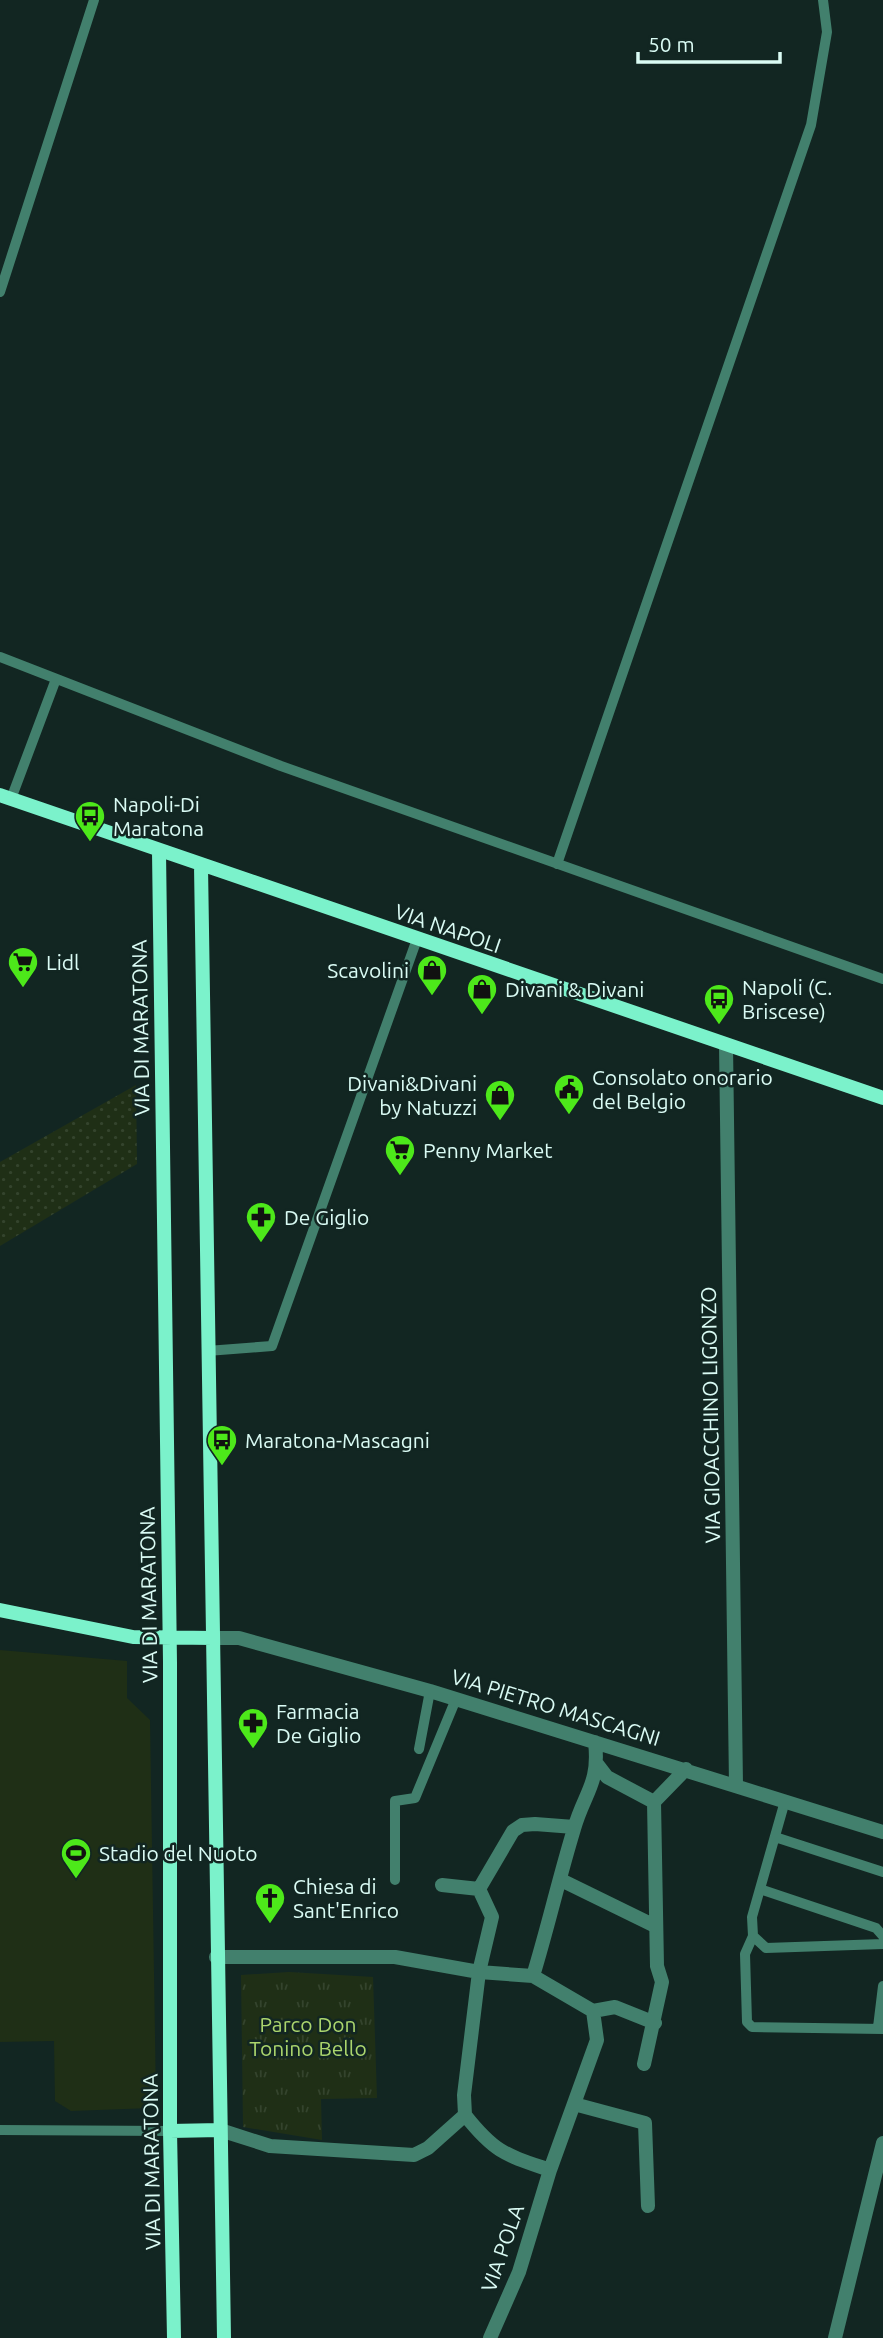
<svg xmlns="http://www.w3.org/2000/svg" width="883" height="2338" viewBox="0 0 883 2338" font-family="Ubuntu,sans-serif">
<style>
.grass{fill:url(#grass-dots)}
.park{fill:url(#park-tufts)}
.pitch{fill:#1f2f16}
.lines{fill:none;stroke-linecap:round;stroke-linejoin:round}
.lane{stroke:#42806d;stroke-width:10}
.street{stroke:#42806d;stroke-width:14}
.secondary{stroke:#7bf2cb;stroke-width:14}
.labels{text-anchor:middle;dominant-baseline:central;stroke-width:5;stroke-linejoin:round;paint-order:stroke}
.poi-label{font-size:21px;fill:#dafbf4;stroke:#122622;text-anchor:start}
.street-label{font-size:21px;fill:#dafbf4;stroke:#122622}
.park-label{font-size:21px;fill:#abd56d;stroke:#122622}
</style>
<defs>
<pattern id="grass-dots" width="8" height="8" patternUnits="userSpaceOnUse" patternTransform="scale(1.75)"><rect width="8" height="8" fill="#1f2f16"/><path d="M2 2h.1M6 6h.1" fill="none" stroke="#34442d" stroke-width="1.8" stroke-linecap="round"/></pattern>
<pattern id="park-tufts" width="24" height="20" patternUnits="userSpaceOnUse" patternTransform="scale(1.75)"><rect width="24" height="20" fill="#1f2f16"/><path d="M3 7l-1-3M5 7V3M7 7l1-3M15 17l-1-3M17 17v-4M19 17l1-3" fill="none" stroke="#34442d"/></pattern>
</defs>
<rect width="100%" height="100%" fill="#122622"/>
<path class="grass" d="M136,1085L137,1164L0,1246V1162Z"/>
<path class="park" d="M289,1972L373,1977L377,2098L321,2099L322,2140L243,2127L241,1975Z"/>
<path class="pitch" d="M0,1650L127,1661V1698L150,1720L156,2098L152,2108L71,2111L55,2101L54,2041L0,2042Z"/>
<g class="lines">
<path class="lane" d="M0,292L94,0
M0,657L281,766L883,979
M11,799L56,679
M557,864L811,125L827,32L823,0
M207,1351L272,1346L417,939
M419,1749L430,1691
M785,1801L752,1917L753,1936L766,1948L883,1944
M775,1837L883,1872
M395,1880V1801L415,1798L456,1699
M760,1889L876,1928L883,1936
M753,1936L745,1954L747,2022L752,2027L883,2029
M878,2027L883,1986
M0,2130L170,2131"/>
<path class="street" d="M726,1045L736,1785
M213,1638H239L430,1691L883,1832
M597,1764L607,1777L654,1802
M561,1880L655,1926
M442,1885L479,1889L513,1831L522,1825L535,1824L574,1827
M216,1957H395L479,1972L533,1976L593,2011L615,2007L655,2023
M533,1976C548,1927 559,1878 574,1829C584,1793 600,1784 595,1742
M644,2064L662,1982L657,1966L654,1802L686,1769
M574,2104L645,2123L648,2206
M465,2115C495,2153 506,2155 550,2170
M220,2130L270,2146L414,2155L428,2148L465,2115L464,2095L479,1972L492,1917L479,1889
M490,2338L519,2272L550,2170L597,2040L593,2011
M835,2338L883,2143"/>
<path class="secondary" d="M0,795L883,1098
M159,852L170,1662V2131L174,2338
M201,866L224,2338
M0,1610L133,1637L213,1638
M170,2131L220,2130"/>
</g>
<defs>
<g id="bus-pin" transform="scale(1.575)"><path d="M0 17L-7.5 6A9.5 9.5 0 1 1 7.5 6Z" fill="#4de81a" stroke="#122622"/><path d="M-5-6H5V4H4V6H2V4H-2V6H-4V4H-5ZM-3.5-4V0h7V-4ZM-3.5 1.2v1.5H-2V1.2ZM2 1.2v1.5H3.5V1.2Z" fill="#111"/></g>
<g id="supermarket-pin" transform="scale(1.575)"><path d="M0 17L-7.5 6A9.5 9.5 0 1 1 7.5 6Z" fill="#4de81a" stroke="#122622"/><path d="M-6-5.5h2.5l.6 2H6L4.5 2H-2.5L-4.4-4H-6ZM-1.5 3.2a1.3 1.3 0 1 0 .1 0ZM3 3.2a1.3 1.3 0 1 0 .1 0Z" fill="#111"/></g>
<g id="shop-pin" transform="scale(1.575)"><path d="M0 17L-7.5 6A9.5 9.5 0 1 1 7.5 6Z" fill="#4de81a" stroke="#122622"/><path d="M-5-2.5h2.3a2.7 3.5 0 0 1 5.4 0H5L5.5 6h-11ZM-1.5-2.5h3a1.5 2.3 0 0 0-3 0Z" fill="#111"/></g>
<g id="civic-pin" transform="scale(1.575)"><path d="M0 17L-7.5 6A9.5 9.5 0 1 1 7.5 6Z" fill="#4de81a" stroke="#122622"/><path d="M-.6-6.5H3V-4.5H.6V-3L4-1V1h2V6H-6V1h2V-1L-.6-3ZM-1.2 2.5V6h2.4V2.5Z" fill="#111"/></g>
<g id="pharmacy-pin" transform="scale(1.575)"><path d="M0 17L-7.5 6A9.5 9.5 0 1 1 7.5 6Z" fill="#4de81a" stroke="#122622"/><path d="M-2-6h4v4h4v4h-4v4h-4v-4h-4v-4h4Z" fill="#111"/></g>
<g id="stadium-pin" transform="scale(1.575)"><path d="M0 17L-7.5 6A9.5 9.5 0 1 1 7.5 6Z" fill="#4de81a" stroke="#122622"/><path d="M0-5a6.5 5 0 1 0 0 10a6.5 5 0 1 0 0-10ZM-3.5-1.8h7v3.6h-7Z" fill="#111"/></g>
<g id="church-pin" transform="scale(1.575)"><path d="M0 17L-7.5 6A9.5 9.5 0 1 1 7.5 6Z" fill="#4de81a" stroke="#122622"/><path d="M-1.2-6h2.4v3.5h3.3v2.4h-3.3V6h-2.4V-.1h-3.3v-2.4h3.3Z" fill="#111"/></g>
</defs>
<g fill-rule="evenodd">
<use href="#bus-pin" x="90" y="816"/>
<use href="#supermarket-pin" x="23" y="962"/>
<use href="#shop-pin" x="432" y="970"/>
<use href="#shop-pin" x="482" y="989"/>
<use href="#bus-pin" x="719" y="999"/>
<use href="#civic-pin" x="569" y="1089"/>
<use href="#shop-pin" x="500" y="1095"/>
<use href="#supermarket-pin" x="400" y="1150"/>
<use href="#pharmacy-pin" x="261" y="1217"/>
<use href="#bus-pin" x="222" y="1440"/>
<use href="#pharmacy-pin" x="253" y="1723"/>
<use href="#stadium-pin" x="76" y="1853"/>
<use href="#church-pin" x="270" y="1898"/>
</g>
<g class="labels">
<g class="poi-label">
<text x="113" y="804">Napoli-Di<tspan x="113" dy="24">Maratona</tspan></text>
<text x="46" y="962">Lidl</text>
<text x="409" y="970" text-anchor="end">Scavolini</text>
<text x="742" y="987">Napoli (C.<tspan x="742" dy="24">Briscese)</tspan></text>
<text x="505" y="989">Divani &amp; Divani</text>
<text x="592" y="1077">Consolato onorario<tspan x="592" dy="24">del Belgio</tspan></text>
<text x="477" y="1083" text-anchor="end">Divani&amp;Divani<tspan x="477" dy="24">by Natuzzi</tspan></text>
<text x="423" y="1150">Penny Market</text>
<text x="284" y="1217">De Giglio</text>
<text x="245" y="1440">Maratona-Mascagni</text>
<text x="276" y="1711">Farmacia<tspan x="276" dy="24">De Giglio</tspan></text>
<text x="99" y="1853">Stadio del Nuoto</text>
<text x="293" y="1886">Chiesa di<tspan x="293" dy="24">Sant'Enrico</tspan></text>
</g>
<g class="street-label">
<text transform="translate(448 928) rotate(19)">VIA NAPOLI</text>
<text transform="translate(140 1028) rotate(-91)">VIA DI MARATONA</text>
<text transform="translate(710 1415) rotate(-91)">VIA GIOACCHINO LIGONZO</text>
<text transform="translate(148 1595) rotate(-91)">VIA DI MARATONA</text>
<text transform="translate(556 1707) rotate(17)">VIA PIETRO MASCAGNI</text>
<text transform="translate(151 2162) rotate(-91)">VIA DI MARATONA</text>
<text transform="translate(502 2248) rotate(-71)">VIA POLA</text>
</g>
<g class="park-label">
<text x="308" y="2024">Parco Don<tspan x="308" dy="24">Tonino Bello</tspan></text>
</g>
</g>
<path d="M638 52v10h142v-10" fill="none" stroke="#dafbf4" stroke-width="3.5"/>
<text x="648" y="52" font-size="21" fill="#dafbf4" stroke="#122622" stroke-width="5" paint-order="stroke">50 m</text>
</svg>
